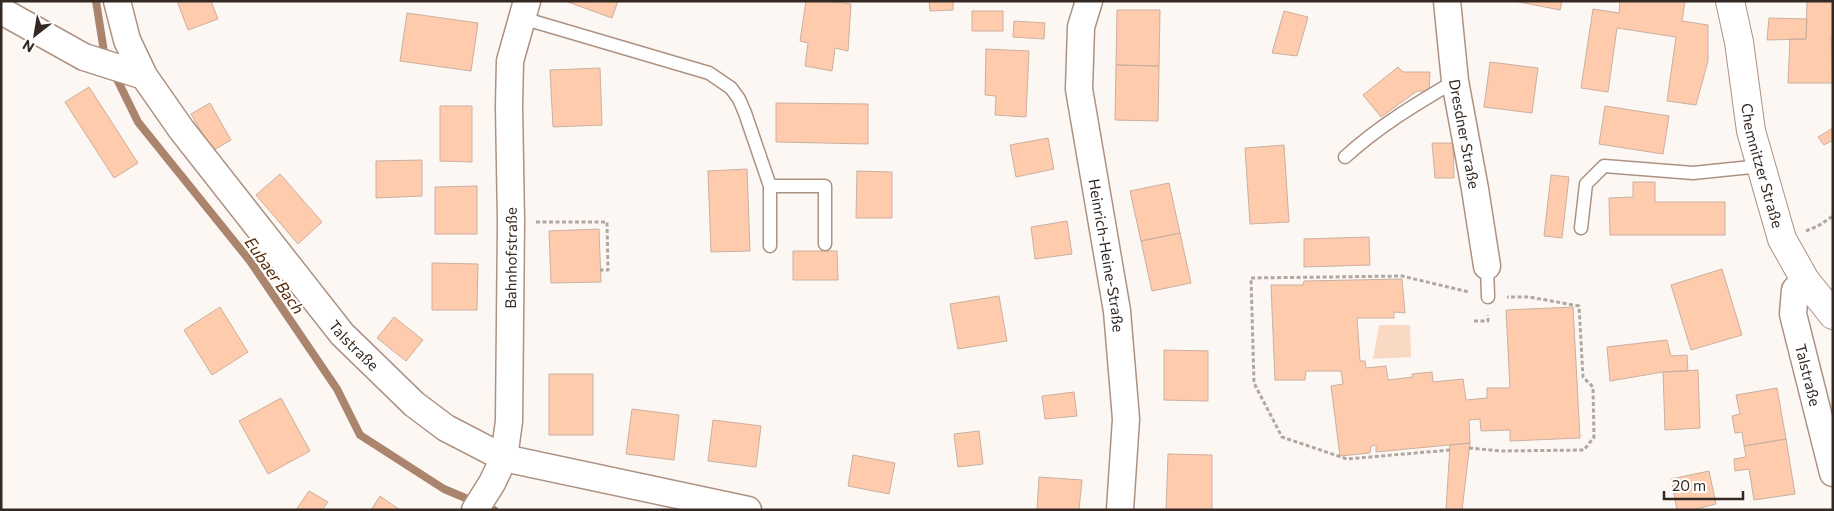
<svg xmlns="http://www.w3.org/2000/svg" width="1834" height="511" viewBox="0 0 1834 511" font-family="Commissioner,sans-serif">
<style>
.green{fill:#f9d8c4}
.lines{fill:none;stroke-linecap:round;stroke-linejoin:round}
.stream{stroke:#aa846d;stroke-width:8}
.building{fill:#fecbad;stroke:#cbb09f}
.lane-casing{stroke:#ad9282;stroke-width:15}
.street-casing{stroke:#ad9282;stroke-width:29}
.secondary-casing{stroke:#ad9282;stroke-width:30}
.path{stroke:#afa7a2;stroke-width:3;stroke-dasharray:4 2.5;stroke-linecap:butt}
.lane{stroke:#fff;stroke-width:12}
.street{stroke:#fff;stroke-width:26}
.secondary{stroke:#fff;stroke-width:28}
.labels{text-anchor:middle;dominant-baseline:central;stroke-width:4.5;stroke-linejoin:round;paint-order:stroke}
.street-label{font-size:15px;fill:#342922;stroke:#fff}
.water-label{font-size:16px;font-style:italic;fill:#562805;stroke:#fff}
</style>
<rect width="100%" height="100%" fill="#fdf7f4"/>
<path class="green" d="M1379,325H1410L1411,357L1373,359Z"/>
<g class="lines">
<path class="stream" d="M96,1L104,52L107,58
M114,73L138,122L250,261L337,389L360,435L444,489L494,510"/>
</g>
<path class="building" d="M177,1H211L218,19L188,30Z
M565,1H618L612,18Z
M806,1H831L851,4L848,51L835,48L832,71L805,66L808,43L800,41Z
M929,1H953V10L930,11Z
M1514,1H1562L1560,10Z
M1620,1H1685L1682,21L1708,25V61L1696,105L1667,101L1676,37L1617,28L1608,92L1581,88L1593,9L1619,13Z
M1807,1H1833V37L1831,36L1833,83H1788L1790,39H1806Z
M1117,10H1160L1159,66L1116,65Z
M972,11H1003V31H972Z
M1284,11L1308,17L1297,56L1272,53Z
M407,13L478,23L471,71L400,61Z
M1769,18L1807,19L1806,39L1767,40Z
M1014,21L1045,23L1044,39L1013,37Z
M986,49L1029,51L1026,117L995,115L996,96L985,95Z
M1490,62L1538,68L1532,113L1484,107Z
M1116,65L1159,66L1158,121L1115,120Z
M1398,67L1403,72H1430L1429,91H1417L1381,117L1363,95Z
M600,68L602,125L553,127L550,70Z
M89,87L138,163L114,178L65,102Z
M210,103L231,140L212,151L191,114Z
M776,103L868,104V144L776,142Z
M440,106H472V162L440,161Z
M1605,106L1669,116L1663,154L1599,144Z
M1833,128V140L1824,145L1818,137Z
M1048,138L1054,169L1016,177L1010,145Z
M1432,143H1453L1454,178H1435Z
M1284,145L1289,222L1250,224L1245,148Z
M422,160V196L376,198V161Z
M747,169L750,251L711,252L708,171Z
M857,171L892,172V218H856Z
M280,174L322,222L298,244L256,195Z
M1551,175L1569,177L1562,238L1544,236Z
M1633,182H1655V202H1725V235H1610L1609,198L1633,197Z
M1169,183L1180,233L1141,241L1130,191Z
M477,186V234H435V187Z
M1067,221L1072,254L1035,259L1031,227Z
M599,229L601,282L551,283L549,231Z
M1180,233L1191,283L1152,291L1141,241Z
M1369,237L1370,265L1304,267V239Z
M793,251H837L838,280H793Z
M432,263L478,264L477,310H432Z
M1722,269L1742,335L1691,350L1671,285Z
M1402,279L1405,313L1394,312V318H1357L1360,361H1365L1366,368L1386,366L1388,380L1413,377L1412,374L1432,372L1433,382L1463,379L1466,400L1487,398V388H1510L1506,310L1573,307L1580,438L1510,441V430L1481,431L1480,419L1469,420L1470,443L1376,452V445L1371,446L1370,453L1340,456L1331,386L1343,384L1341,371H1306L1305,380H1275L1271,285H1303L1304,281Z
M999,296L1007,341L958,349L950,304Z
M220,307L248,352L212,375L184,330Z
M394,317L423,340L406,361L377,338Z
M1667,340L1671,356L1687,355L1688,371L1663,372L1610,381L1607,347Z
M1164,350L1208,351V401L1164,400Z
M1698,370L1700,428L1665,430L1663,372Z
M549,374H593V435H549Z
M1777,388L1786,439L1744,446L1742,432L1735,433L1732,416L1740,414L1736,395Z
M1074,392L1077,416L1045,419L1042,396Z
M281,398L310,451L268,474L239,421Z
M632,409L679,415L674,460L626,454Z
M713,420L761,426L756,467L708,461Z
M979,431L983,464L958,467L954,434Z
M1786,439L1795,494L1754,500L1749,469L1735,471L1734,459L1746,457L1744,446Z
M1470,443L1462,510H1446L1450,445Z
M1168,454L1212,455V510H1166Z
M853,455L895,463L889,494L848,486Z
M1709,471L1716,504L1692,510H1677L1671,479Z
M1039,477L1082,480L1079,510H1037Z
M309,491L328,502L322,510H296Z
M380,496L400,510H371Z"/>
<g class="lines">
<g class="lane-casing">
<path id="lane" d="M522,18L709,73L731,88L739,99L745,113L770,186V246
M1345,157C1379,126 1416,104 1455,81
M770,186H825V244
M1581,228L1586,184L1604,166L1693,173L1761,166
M1487,266L1488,297"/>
</g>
<g class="street-casing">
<g id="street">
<path d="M117,1L127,40L144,76"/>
<path id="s1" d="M1089,1L1081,27L1079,89L1117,311L1126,419L1120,510"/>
<path id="s2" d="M1447,1L1455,81L1475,189L1487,266"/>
<path id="s3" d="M1,10L7,14L84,57L144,76L181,129L342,334L414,404L446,428L504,458L748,510"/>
<path id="s4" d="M1805,280L1795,290L1793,314L1833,473"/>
<path id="s5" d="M475,510L492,483L504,458L509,421L511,222L509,106L510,61L527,1"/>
</g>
</g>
<g class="secondary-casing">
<g id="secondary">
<path id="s6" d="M1730,1L1739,42L1751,131L1782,239L1805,280L1833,315"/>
</g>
</g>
<path class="path" d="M536,222H607L608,270H600
M1806,231L1818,226L1833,216
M1474,321H1488V315
M1469,448L1501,451L1584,450L1594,437L1593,387L1583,377L1579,306L1529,297H1507
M1450,450L1347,459L1282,437L1254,383L1251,278L1402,276L1469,292"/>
<use href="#lane" class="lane"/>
<use href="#street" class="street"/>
<use href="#secondary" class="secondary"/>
</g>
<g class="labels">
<g class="street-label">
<text stroke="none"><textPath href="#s2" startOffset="134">Dresdner Straße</textPath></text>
<text stroke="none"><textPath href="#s6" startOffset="168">Chemnitzer Straße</textPath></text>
<text stroke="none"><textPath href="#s1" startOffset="258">Heinrich-Heine-Straße</textPath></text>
<text stroke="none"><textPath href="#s5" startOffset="260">Bahnhofstraße</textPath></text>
<text stroke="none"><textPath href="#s3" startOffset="500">Talstraße</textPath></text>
<text stroke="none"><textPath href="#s4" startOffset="101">Talstraße</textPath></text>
</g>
<g class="water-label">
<text transform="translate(275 275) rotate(55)">Eubaer Bach</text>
</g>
</g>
<rect width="1834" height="511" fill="none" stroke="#342922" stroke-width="5"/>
<g transform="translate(35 35) rotate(211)" stroke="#ffffff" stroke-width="4" paint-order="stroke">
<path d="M0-4L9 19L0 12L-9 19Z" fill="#342922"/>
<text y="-8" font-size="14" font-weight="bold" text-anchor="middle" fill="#342922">N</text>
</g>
<path d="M1664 491v8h79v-8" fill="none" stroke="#342922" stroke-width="2.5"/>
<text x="1672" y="491" font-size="15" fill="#342922" stroke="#ffffff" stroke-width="4" paint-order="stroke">20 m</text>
</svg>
